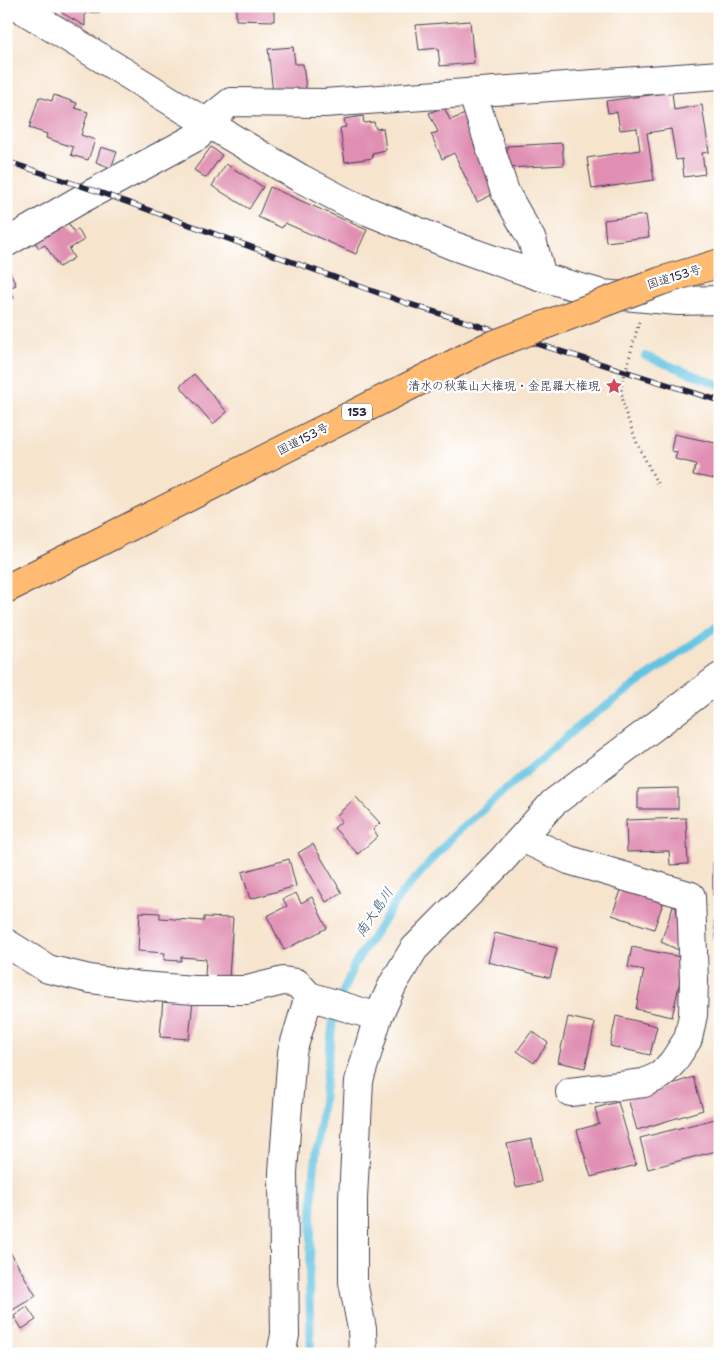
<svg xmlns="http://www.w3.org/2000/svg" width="726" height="1360" viewBox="0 0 726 1360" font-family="'Shantell Sans','Klee One',sans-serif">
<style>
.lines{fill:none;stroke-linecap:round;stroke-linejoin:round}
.stream{stroke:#64c3e2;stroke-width:8}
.building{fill:#e08eb2}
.minor-casing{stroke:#423f51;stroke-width:30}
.path{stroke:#423f51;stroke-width:3;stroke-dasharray:1 4;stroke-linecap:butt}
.minor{stroke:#fff;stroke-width:28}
.rail-casing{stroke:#22223b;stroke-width:5.5}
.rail{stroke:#fff;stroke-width:4;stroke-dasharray:11;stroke-linecap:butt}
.highway-bridge-casing{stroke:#423f51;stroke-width:30;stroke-linecap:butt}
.highway-bridge{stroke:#febb71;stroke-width:28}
.labels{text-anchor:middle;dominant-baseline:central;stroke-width:4.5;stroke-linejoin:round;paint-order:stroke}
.shield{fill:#fff;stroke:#646476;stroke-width:1}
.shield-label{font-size:11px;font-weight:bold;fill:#22223b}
.street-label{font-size:12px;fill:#22223b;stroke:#fff}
.poi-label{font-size:12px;fill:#22223b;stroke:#fff;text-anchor:end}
.water-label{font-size:14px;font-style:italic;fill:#395a75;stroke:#fff}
</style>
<rect width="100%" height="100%" fill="#fff"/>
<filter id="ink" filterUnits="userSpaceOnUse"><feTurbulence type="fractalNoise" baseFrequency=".02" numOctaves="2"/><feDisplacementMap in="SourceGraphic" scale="10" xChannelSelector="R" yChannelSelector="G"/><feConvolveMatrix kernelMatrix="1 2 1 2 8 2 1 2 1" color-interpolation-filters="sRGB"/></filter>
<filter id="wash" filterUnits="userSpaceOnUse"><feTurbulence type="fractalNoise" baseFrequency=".0096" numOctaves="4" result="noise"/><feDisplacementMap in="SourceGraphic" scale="20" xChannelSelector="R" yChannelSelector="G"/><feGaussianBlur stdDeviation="1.12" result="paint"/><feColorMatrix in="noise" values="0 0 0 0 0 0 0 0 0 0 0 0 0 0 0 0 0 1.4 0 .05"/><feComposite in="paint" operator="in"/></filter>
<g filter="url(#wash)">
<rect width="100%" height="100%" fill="#f6e4cd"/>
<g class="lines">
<path class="stream" d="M645,356L720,385
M311,1354L309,1279L314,1172L334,1013L354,965L399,897L456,833L581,724L720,624"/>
</g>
<g id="blocks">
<path class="building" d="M62,6H100V12H85V26L62,13Z
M236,6H274V21L236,20Z
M470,21L474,63L440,66L438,48L419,50L416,25Z
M293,47L295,64H303L306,89L273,93L268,49Z
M672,92L674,110L702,105L709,152L702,153L705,174L684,177L682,159L676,160L671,129L647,133L654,180L592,189L587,158L640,150L637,128L620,130L617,112L608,113L606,101Z
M54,95L77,103L75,108L88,112L81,135L95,140L88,160L71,155L73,147L46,138L47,134L29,128L39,97L52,101Z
M444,107L450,120L468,113L481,141L474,144L483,162L502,190L477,202L454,153L442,159L431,134L438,132L429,113Z
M363,116L364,123L374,122L376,129L383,128L386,150L372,153L373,158L345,162L340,128L346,127L344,119Z
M562,143L564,165L508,168L507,146Z
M101,147L117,152L111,168L96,162Z
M211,147L222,155L206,178L194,170Z
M226,164L263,187L249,209L212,186Z
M270,187L367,230L356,254L285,223L282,228L258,217Z
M646,215L649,237L606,242L604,220Z
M67,221L74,232L78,229L84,240L69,249L74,258L59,267L45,245L39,248L34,241Z
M6,263L16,285L9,288L14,298L6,301Z
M194,374L227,412L213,424L180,386Z
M674,434L720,444V458L715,479L693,475L696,464L675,459L677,452L671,451Z
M678,788V809H638V789Z
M356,797L380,823L373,830L378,836L358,854L334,828L342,821L337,815Z
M686,818L688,864L670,865L669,851L627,852L626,820Z
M313,844L342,893L326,902L298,853Z
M289,859L296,886L250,899L242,872Z
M713,862H720V896H713Z
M622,888L663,903L654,929L612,915Z
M296,893L301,903L312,897L327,928L284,950L267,916L287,906L283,899Z
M675,900L683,952L661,942Z
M140,912L160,913V918L204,921V917L233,918L229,978L205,976L206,959L181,957V961L164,960L165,953L138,951Z
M720,920V954H718L714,921Z
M495,933L557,948L550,978L488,962Z
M632,947L685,958L672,1017L636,1009L644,970L628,967Z
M163,998L193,1000L189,1039L160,1037Z
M616,1016L657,1026L650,1055L610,1046Z
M568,1017L595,1023L585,1068L558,1062Z
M532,1031L548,1043L534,1063L517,1051Z
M693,1077L703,1110L637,1130L628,1099Z
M618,1102L636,1165L591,1177L577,1130L599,1124L595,1108Z
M719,1118L720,1150L648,1169L640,1138Z
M532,1139L541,1182L516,1187L507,1144Z
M6,1245L36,1296L11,1311L6,1303Z
M6,1306L14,1319L6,1324Z
M27,1307L36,1320L22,1329L14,1316Z"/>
</g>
</g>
<g filter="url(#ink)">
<use href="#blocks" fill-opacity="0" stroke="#423f51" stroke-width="1"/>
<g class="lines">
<g class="minor-casing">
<path id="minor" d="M17,6L187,111L300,178L350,204L454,246L542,277L602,294L678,301L720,300
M472,92L505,192L532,240L542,277
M6,243L78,201L198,136L206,122L231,102L324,103L720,75
M522,838L569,860L691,896L694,981L693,1015L688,1039L673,1062L661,1075L644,1083L570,1092
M6,943L48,969L90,979L142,986L194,990H247L283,981L297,983L309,996L378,1017
M281,1354L285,1335L283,1172L292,1052L309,996
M363,1354L362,1329L353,1282V1198L359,1081L378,1017L393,984L414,949L501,861L553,803L720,677"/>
</g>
<path class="path" d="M639,322L621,388L624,409L637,443L659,487"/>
<use href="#minor" class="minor"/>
<g class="rail-casing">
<path id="rail" d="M6,161L96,191L406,303L720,401"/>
</g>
<use href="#rail" class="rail"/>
<g class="highway-bridge-casing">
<path id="highway-bridge" d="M6,589L487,347L661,281L720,263"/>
</g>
<use href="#highway-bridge" class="highway-bridge"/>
</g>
</g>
<defs>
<g id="sight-bare" transform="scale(1.35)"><path d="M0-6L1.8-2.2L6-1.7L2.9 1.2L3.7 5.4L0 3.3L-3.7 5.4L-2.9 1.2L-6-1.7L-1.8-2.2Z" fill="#d1495b" stroke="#fff" stroke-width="2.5" paint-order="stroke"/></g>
</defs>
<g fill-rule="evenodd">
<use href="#sight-bare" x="614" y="386"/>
</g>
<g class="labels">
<rect class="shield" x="342" y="403.5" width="30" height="17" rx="4"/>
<g class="shield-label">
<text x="357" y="412">153</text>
</g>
<g class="street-label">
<text transform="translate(674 277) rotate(-17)">国道153号</text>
<text transform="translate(303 439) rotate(-27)">国道153号</text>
</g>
<g class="poi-label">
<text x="600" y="386">清水の秋葉山大権現・金毘羅大権現</text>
</g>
<g class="water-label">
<text transform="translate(374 912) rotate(-56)">南大島川</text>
</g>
</g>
<rect width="726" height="1360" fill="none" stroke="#fff" stroke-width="25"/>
</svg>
